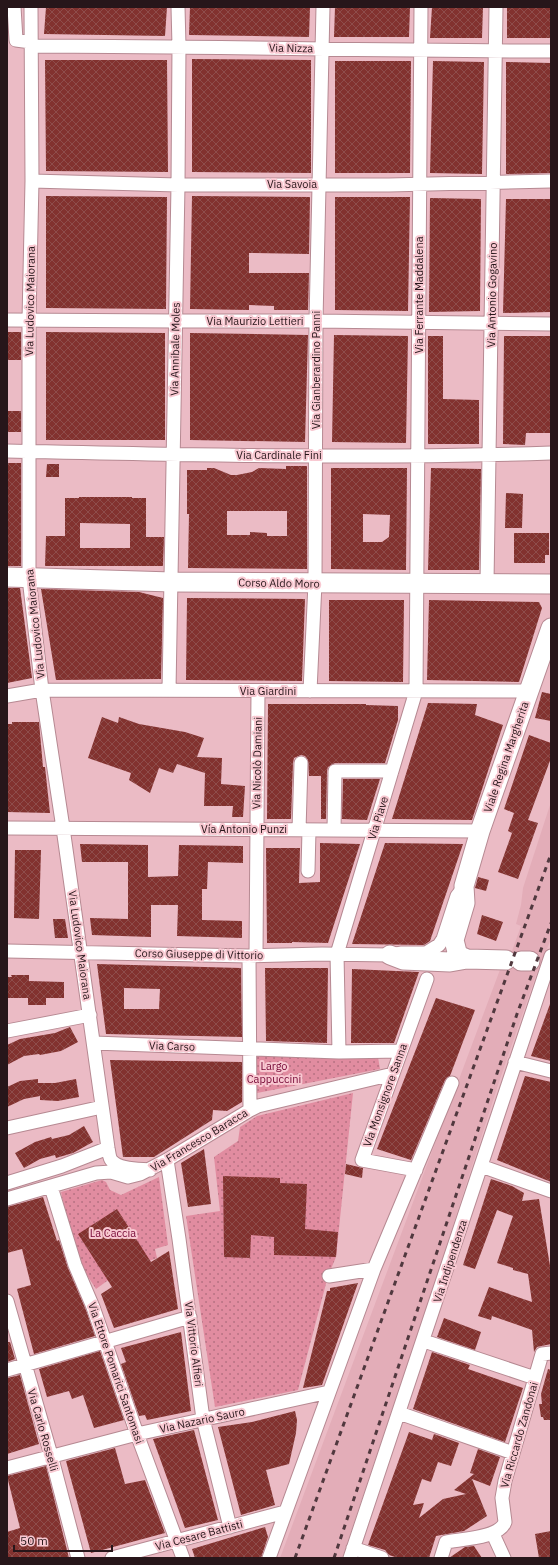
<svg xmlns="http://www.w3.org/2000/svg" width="558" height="1565" viewBox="0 0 558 1565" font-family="'IBM Plex Sans',sans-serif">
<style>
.built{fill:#e3adb8}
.grass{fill:url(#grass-dots)}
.building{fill:url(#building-cross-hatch);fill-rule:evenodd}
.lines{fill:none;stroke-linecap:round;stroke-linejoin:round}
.street-casing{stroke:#b68992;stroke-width:15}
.secondary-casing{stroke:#b68992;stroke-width:21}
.street{stroke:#fff;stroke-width:13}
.secondary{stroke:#fff;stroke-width:19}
.rail{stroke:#51393f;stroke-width:3;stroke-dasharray:5 5;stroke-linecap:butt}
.labels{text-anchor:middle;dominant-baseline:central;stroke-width:4;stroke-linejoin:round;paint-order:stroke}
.street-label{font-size:11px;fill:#27161a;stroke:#f8c8d1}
.park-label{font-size:11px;fill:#740634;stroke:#f8c8d1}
</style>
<defs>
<pattern id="grass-dots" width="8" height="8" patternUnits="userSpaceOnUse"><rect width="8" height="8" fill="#e18ca0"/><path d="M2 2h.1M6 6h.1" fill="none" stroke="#b67182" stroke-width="1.8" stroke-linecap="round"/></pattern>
<pattern id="building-cross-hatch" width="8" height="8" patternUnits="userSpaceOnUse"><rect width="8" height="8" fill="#82322f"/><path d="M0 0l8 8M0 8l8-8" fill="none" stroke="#8e4d4b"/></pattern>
</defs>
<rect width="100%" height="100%" fill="#ebbbc5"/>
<path class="built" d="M551,802V939L536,975L499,1082L431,1294L342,1558H280L501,967L508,952L512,951L521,926L516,924L521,905L523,888Z"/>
<path class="grass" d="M257,1056L378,1057L380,1069L257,1093Z
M353,1093L336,1257L328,1276L298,1390L215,1407L186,1216L220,1211L214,1157L238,1141L240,1127L257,1116Z
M159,1177L168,1245L155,1249L157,1258L118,1273L96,1289L83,1269L71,1236L61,1192L102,1180L106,1182L110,1190L121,1195Z"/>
<path class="building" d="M46,7H167L165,36L44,34Z
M190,7H310L309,37L189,35Z
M335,7H410L409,37H334Z
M432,7H483L482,38H430Z
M507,7H551V38H507Z
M192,59L311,60V173L192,172Z
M45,60H167L168,172L46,171Z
M335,61H411L410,173H335Z
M433,61L484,62L482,174L430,173Z
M506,62L551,63V173L506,174Z
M46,196L167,197L166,309L46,308Z
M192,196L310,197L309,254L249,253V273H309L308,310H274V306L249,305V310L190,309Z
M335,197H410L408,311L335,310Z
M430,198L481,199L480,311L429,312Z
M506,199H551V312L503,313Z
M7,332H21V360H7Z
M46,332L165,333V440H46Z
M190,333L308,335L305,442L190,440Z
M334,335L408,336L406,443L332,442Z
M428,336H443V399L479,400V444H428Z
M504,336H551V433H526L525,445L503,444Z
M7,411H21V432H7Z
M7,463H21V566H7Z
M47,464H59V477H46Z
M286,466H307V569L188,568L189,514H187V470H207V468H214L231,475H237L252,472L259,468L286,469ZM227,511H287V536H267V533L250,532V535H227Z
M331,468H407L406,570L331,569ZM363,514L390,515L389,537L382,542H363Z
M431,468L481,469L479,570H428Z
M506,493L523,494L522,528H505Z
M79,497H132V498H146V537H164L163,566H45L46,536H65V498H79ZM80,523L130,524V548H80Z
M514,533H549V555H545V563H514Z
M7,588H20L32,678L7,683Z
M41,589L139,592L163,598L161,679L56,680Z
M187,598L305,599L302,681L186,680Z
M329,600H404L403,682L329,681Z
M429,600L539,602L542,608L519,682L427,680Z
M542,692L551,694V721L535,718Z
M428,703L477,704L475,715L503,725L472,820L392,819Z
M268,704H366V705L398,706V720L385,763H335L328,767L327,771L326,819H321V776H309L308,760L305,756L301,755L294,758L293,763L291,819H267Z
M102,717L118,723L119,717L139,724L185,732L204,738L197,757L222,758L221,784L245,786L243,817H232L233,806H204L205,773L177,764L173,773L159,768L150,793L129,780L131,773L88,758Z
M12,722H39L43,767H45L50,813L7,812V724H12Z
M529,735L551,743V758L528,820L538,823L518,879L498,872L512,833L508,831L514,813L504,809Z
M343,779H380L367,820L342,819Z
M320,843L360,844L328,943L292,942V943H267L266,848H300L299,883L320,882Z
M385,843L463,844L430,941L424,945L352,944Z
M80,844L148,845V877L178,876L179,845L243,846V863L208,862L207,889H202V920L242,921V938L177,936L178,905H151V937L92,935L90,918L128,919V862H82Z
M15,850H41L39,919L14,918Z
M478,877L489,880L486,891L475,888Z
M482,915L503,922L496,941L477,934Z
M53,919H65L68,938H55Z
M97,964L241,968L242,1037L106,1034ZM124,988L160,989L159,1009H124Z
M265,968H328L327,1043L266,1041Z
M352,969L419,972L394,1043H351Z
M11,975H29V981L64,982V998H46V1005H28V998H7V977H12Z
M436,998L475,1010L450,1076L445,1080L411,1160L377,1149Z
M550,1004H551V1061L531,1056Z
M70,1027L78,1042L61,1051L40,1055L39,1054L24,1056L7,1065V1045L20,1039L55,1033Z
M110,1060L242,1062V1102L227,1111L213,1110L212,1120L154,1157H123Z
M525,1076L551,1082V1182L497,1160Z
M38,1079V1083H55L76,1079L79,1097L58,1101L40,1100V1096L24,1099L7,1107V1087L20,1081Z
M84,1126L93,1142L73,1153L56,1158L55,1155L40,1159L24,1168L15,1153L35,1142L51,1137L52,1139L69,1135Z
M204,1149L211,1204L188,1207L181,1163Z
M346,1164L363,1168L362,1178L345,1174Z
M223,1176L280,1178V1183L307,1184L305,1229L338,1232L336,1257L274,1255V1237L251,1235L250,1258L224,1257Z
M491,1179L512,1186L524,1193L522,1201L539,1199L551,1272V1344L537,1347L534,1352L532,1330L492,1316L491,1320L478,1316L489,1287L532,1302L528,1274L513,1270V1268L497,1263L513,1216L497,1210L475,1269L463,1265Z
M43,1197L57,1241L59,1240L68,1268L86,1310L95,1336L34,1354L17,1289L31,1285L22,1249L7,1253V1207Z
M117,1209L151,1262L169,1251L178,1309L114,1328L101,1294L112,1287L78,1234Z
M358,1283L322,1385L303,1388L327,1291H330V1288Z
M444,1318L481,1332L475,1350L437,1337Z
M181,1332L191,1411L147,1420L145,1415L139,1416L121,1364L126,1362L121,1348Z
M7,1342H10L15,1359L7,1362Z
M100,1351L124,1420L94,1428L83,1395L72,1399L69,1391L47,1397L39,1369Z
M432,1352L470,1365L468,1369L523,1388L505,1442L413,1409Z
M548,1369L551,1370V1420H544L543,1417H541L539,1404H542L541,1394Z
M20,1375L39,1444L7,1454V1378Z
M295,1411L297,1420L296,1433L289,1464L266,1470L275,1505L241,1515L218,1427L252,1422Z
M194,1430L218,1520L185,1528L153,1439Z
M409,1432L432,1440L434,1434L459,1443L451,1466L438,1462L431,1482L422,1479L413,1505L424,1503L419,1518L443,1499L466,1494L454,1490L474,1474L470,1473L478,1449L500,1457L490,1486L472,1479L487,1516L464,1531L436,1536L429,1558H398L389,1555L385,1550L368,1545Z
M115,1448L125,1484L145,1480L165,1533L91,1553L66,1461Z
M46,1466L69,1558H7V1532L20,1528L7,1476Z
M265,1527L268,1537L261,1558H195L192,1549Z
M551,1531V1558H539L535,1534Z
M474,1546L482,1558H449L465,1547Z"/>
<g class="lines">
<g class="street-casing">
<path id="street" d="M14,7L16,40L31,42
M31,7L32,181L29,320V578L42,690L63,828L108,1148C109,1152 109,1158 112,1161C120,1170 139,1169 150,1170
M31,46C204,46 378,51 551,51
M32,181L178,185H389L551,181
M7,320L175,321H316L551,324
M7,451C188,455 370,459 551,453
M487,583L496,7
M169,690L178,185L179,46L178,7
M310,691L315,583L316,321L323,7
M7,696L42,690L529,691
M7,828L480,831
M299,830L301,763
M334,830L335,771H392
M308,871L309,830
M7,951L249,956L322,954L390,955L402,953H426L439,945L443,939L457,896L464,887
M256,955L258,691
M249,956L250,1110
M7,1031L90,1015
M94,1043L339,1052L401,1051
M339,1052L337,954L416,691L421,7
M515,1062L551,1071
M7,1128L102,1107
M167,1160L179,1239L203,1419L230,1527
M481,1166L551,1191
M416,1170L362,1160L427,979
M7,1183L62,1166L108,1148
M51,1187L75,1265L93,1307L137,1434L183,1558
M7,1199L96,1173L111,1172L128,1177L140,1174L167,1160L250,1110L258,1106L393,1074
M329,1276L374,1269
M7,1301L51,1455L78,1558
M424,1341L535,1378
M7,1370L190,1317
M399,1413L513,1453
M7,1468L137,1434L329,1392
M493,1534L504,1558
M353,1548L382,1558
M112,1558L285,1512
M269,1558L374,1269L452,1083
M350,1558L551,956
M441,1558L446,1542C461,1539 500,1538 505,1522L502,1498L505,1481L542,1354L551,1353"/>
</g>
<g class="secondary-casing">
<path id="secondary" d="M7,577L172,582L551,584
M390,955L403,960L450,962L467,959L506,960
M467,959L460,956L457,952L454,940L465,903L464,886L480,831L551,628
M521,961H530"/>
</g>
<use href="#street" class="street"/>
<use href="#secondary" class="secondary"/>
<path class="rail" d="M295,1558L551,854
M334,1558L517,1014L551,923"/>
</g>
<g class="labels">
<g class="street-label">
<text transform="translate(291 48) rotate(1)">Via Nizza</text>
<text x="292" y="184">Via Savoia</text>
<text transform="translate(419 295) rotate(-90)">Via Ferrante Maddalena</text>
<text transform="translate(492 295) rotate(-89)">Via Antonio Gogavino</text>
<text transform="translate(30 301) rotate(-89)">Via Ludovico Maiorana</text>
<text x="255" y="321">Via Maurizio Lettieri</text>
<text transform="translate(175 349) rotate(-89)">Via Annibale Moles</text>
<text transform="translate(316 370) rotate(-90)">Via Gianberardino Panni</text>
<text x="279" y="455">Via Cardinale Fini</text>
<text transform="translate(279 583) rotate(1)">Corso Aldo Moro</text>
<text transform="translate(35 624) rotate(-96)">Via Ludovico Maiorana</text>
<text x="268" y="691">Via Giardini</text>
<text transform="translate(506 757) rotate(-71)">Viale Regina Margherita</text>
<text transform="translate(257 763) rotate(-89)">Via Nicolò Damiani</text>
<text transform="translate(378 818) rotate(-73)">Via Piave</text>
<text x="244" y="829">Vía Antonio Punzi</text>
<text transform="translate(80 945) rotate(82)">Via Ludovico Maiorana</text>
<text transform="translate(199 954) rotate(1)">Corso Giuseppe di Vittorio</text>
<text transform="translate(172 1046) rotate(2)">Via Carso</text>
<text transform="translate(385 1095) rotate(-70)">Via Monsignore Sanna</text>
<text transform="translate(199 1140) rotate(-31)">Via Francesco Baracca</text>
<text transform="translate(450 1261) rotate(-72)">Via Indipendenza</text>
<text transform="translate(194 1344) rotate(83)">Via Vittorio Alfieri</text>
<text transform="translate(116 1373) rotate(71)">Via Ettore Pomarici Santomasi</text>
<text transform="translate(202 1420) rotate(-12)">Via Nazario Sauro</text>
<text transform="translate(43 1430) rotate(74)">Via Carlo Rosselli</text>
<text transform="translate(519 1435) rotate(-74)">Via Riccardo Zandonai</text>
<text transform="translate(199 1535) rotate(-15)">Via Cesare Battisti</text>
</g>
<g class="park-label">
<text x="274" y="1066">Largo<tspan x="274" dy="13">Cappuccini</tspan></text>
<text x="113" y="1233">La Caccia</text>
</g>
</g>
<rect width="558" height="1565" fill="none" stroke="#27161a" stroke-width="16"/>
<path d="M14 1545v6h98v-6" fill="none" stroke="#27161a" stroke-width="2"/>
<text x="20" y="1545" font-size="12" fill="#27161a" stroke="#f8c8d1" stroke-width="3" paint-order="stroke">50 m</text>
</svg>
